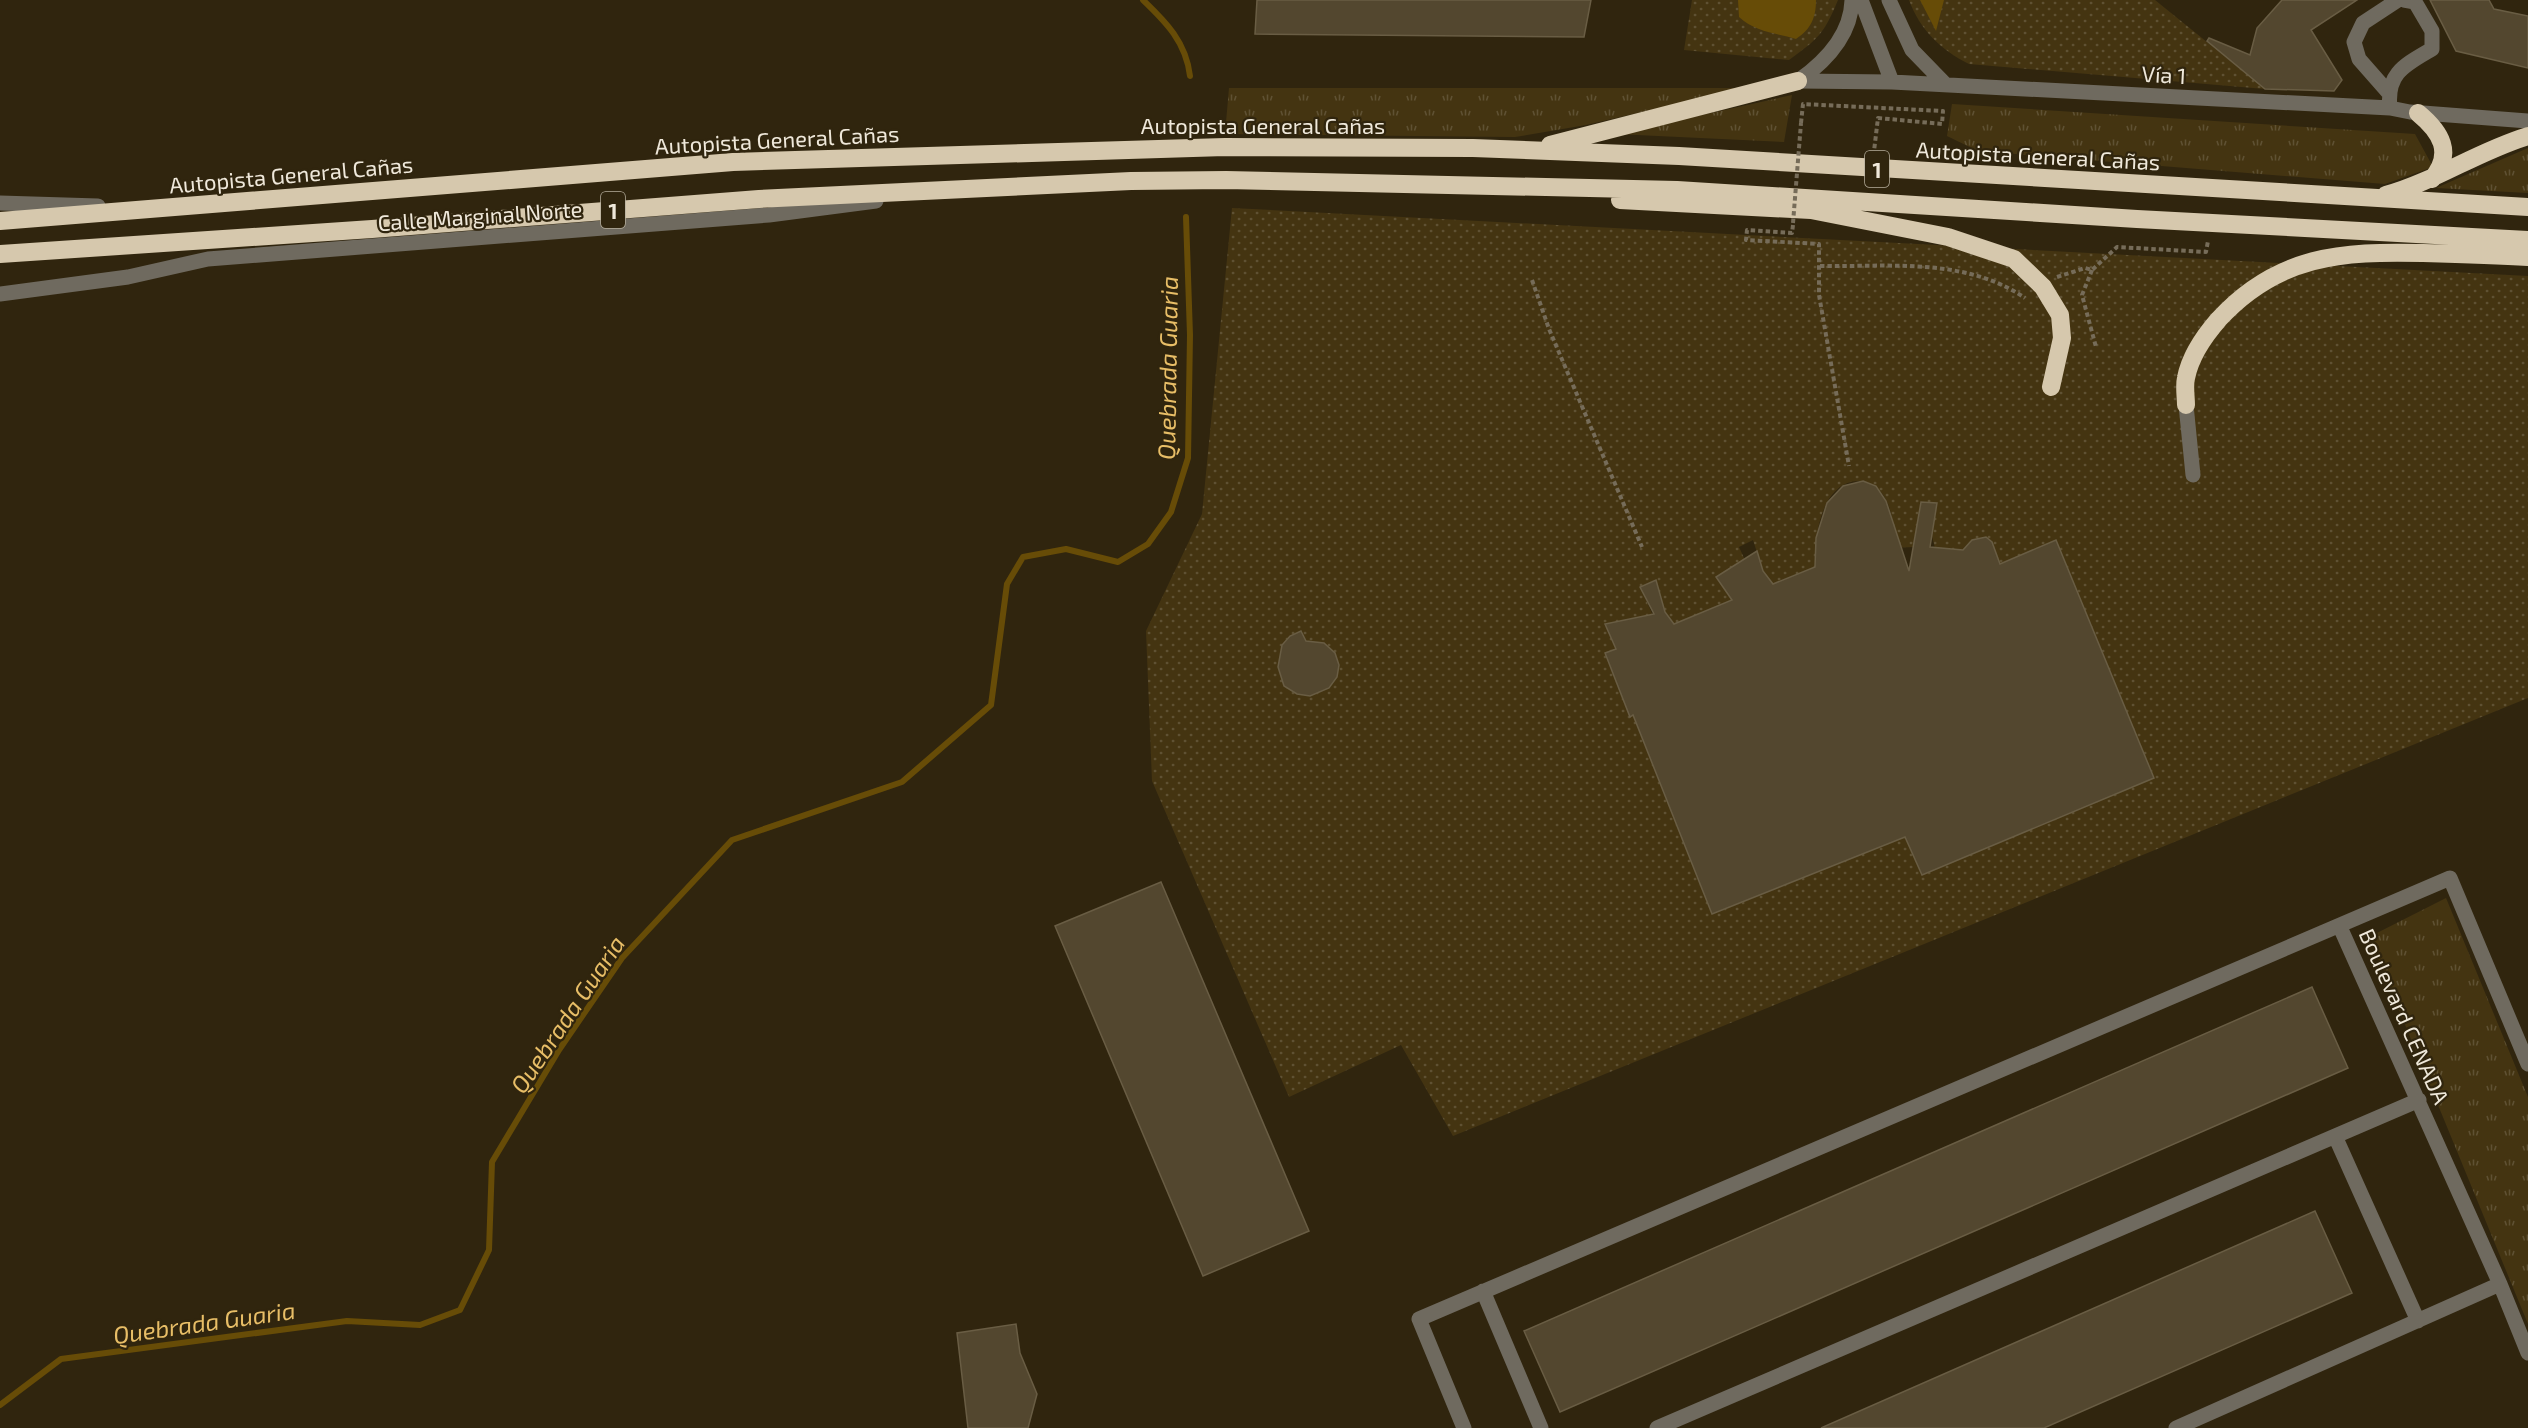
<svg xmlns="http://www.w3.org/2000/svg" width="2528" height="1428" viewBox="0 0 2528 1428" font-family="'Exo 2',sans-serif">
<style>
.grass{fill:url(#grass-tufts)}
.park{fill:url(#park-dots);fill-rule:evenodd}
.water{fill:#674c07}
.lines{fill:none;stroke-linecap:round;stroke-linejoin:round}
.stream{stroke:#674c07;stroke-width:6}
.building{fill:#53472f;stroke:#695d44;stroke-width:1.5}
.path{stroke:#766c59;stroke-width:4;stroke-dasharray:4.5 3;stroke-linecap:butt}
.minor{stroke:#6f6a5f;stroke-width:15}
.highway{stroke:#d6c8ad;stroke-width:18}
.path-bridge{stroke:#766c59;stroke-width:4;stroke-dasharray:4.5 3;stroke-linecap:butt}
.labels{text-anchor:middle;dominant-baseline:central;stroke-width:4.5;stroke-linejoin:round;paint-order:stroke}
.shield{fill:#30250e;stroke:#b6ae9d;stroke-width:1.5}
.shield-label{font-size:21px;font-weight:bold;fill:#efe8da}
.street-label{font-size:22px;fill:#efe8da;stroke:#30250e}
.water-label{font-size:24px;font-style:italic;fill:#e8be67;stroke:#30250e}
</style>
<defs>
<pattern id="grass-tufts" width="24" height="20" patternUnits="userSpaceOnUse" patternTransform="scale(1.5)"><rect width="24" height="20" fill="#443411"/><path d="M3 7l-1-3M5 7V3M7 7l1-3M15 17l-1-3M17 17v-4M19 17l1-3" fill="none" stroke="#5f5133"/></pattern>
<pattern id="park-dots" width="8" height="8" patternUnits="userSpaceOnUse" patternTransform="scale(1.5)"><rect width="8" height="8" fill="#443411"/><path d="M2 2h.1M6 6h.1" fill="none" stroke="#5f5133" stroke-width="1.8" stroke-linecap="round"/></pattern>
</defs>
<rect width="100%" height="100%" fill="#30250e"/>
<path class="grass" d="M1229,88H1745L1586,125L1515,137L1225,134Z
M1792,95L1784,142L1616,134Z
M1952,104L2415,134L2433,167L2385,184L1978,151L1947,136Z
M2528,148V193L2436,188Z
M2446,898L2528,1097V1324L2369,937Z"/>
<path class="park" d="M1692,0H1838C1824,34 1818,39 1789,60L1684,50Z
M1909,0H2155L2265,89L1969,64C1941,50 1920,30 1909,0Z
M1232,208L2528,276V698L1453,1136L1401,1045L1289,1097L1152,781L1146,631L1202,514ZM1862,481C1892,487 1894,524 1895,548L1913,547L1921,503L1937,504L1932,536L1935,548L1965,550L1972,540L1986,537C1998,544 1993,556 1992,567L2056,541L2154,778L1922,875L1905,837L1713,914L1633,715L1630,716L1605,653L1660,631L1640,587L1656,581L1664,610L1674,624L1758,589L1739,547L1753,540L1763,571L1773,584L1816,567C1813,537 1822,478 1862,481Z"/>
<path class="water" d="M1738,0H1816C1816,18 1811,29 1796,39C1776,33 1755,32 1739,17Z
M1920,0H1944L1936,31Z"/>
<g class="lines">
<path class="stream" d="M1143,0C1166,22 1186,42 1190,76
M0,1405L61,1359L347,1321L420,1325L460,1310L489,1250L492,1162L559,1050L622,958L732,840L902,782L991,705L1007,584L1023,557L1066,549L1118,562L1148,544L1171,512L1188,458L1190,335L1186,217"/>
</g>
<path class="building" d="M1257,0H1591L1584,37L1255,34Z
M2282,0H2357L2311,30L2342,80L2334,91L2265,89L2207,41L2209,38L2250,55L2257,28Z
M2430,0H2489L2494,9L2528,16V68L2456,51Z
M1863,481L1876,486L1886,501L1909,571L1921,502L1937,503L1930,547L1963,550L1972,540L1986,537L1992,542L2000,564L2056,540L2154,778L1922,875L1905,837L1712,914L1633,715L1630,717L1605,653L1616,649L1605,624L1654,614L1640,587L1656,580L1665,612L1674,624L1732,600L1716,577L1757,551L1763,571L1773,584L1815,567L1816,538L1827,503L1843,486Z
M1301,631L1306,641L1324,643L1335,653L1339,665L1337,677L1329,688L1310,696L1297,694L1284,686L1278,667L1282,645L1290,636Z
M1161,882L1309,1231L1203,1276L1055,926Z
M2312,987L2348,1068L1560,1412L1524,1331Z
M2315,1211L2352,1293L2044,1428H1821Z
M1016,1324L1020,1353L1037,1394L1028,1428H968L957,1333Z"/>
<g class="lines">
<path class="path" d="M1801,123L1803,104L1943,111L1942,124L1878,118L1874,151
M1793,225L1792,233L1747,230L1746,240L1819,244V295L1849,466
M1820,266C1889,267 1965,257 2025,298
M2092,270L2082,295L2096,347
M2057,277L2085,268L2092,270L2117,247L2206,252L2208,241
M1532,280L1549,329L1642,547"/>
<path class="minor" d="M1861,0L1892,82
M1889,0L1912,50L1946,85
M1798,81L1892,82L2390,108L2410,112L2528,121
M1798,81C1825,62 1851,36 1852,0
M2388,92L2359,59L2354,42L2363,23L2398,0
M2390,108C2386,73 2405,65 2432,49V31L2415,2L2404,0
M0,203L98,206
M0,294L128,277L208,259L769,215L876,201
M2186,405L2193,475
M2340,927L2500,1284L2528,1353
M2335,1136L2418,1321
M1483,1291L1541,1428
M1464,1428L1419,1319L2450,878L2528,1064
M1657,1428L2419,1100
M2176,1428L2500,1284"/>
<path class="highway" d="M2418,113C2441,132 2454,153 2432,179
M1550,145L1798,81
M2386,195C2436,181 2478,151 2528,136
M1620,200L1811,210L1948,237L2014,259L2043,287L2060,315L2062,338L2051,387
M0,221L733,162L1225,147L1473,148L1679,156L2528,207
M0,254L372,229L759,199L1131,181L1226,180L1677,190L2137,219L2528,240
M2186,405C2186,397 2184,386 2186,378C2190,357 2205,335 2219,319C2278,255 2342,251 2423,253C2458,254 2493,255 2528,257"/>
<path class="path-bridge" d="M1793,223L1801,123"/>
</g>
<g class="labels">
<g class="shield">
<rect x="1865" y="151" width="24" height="36" rx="4.5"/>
<rect x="601" y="192" width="24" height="36" rx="4.5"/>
</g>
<g class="shield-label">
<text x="1877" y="169">1</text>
<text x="613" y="210">1</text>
</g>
<g class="street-label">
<text transform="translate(2164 74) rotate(3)">Vía 1</text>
<text x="1263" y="125">Autopista General Cañas</text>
<text transform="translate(777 139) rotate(-3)">Autopista General Cañas</text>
<text transform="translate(2038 155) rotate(3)">Autopista General Cañas</text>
<text transform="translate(291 174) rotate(-5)">Autopista General Cañas</text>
<text transform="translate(480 215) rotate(-4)">Calle Marginal Norte</text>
<text transform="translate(2405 1016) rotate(66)">Boulevard CENADA</text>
</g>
<g class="water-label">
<text transform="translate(1167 368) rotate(-89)">Quebrada Guaria</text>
<text transform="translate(567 1014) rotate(-56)">Quebrada Guaria</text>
<text transform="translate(204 1322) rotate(-8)">Quebrada Guaria</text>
</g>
</g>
</svg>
